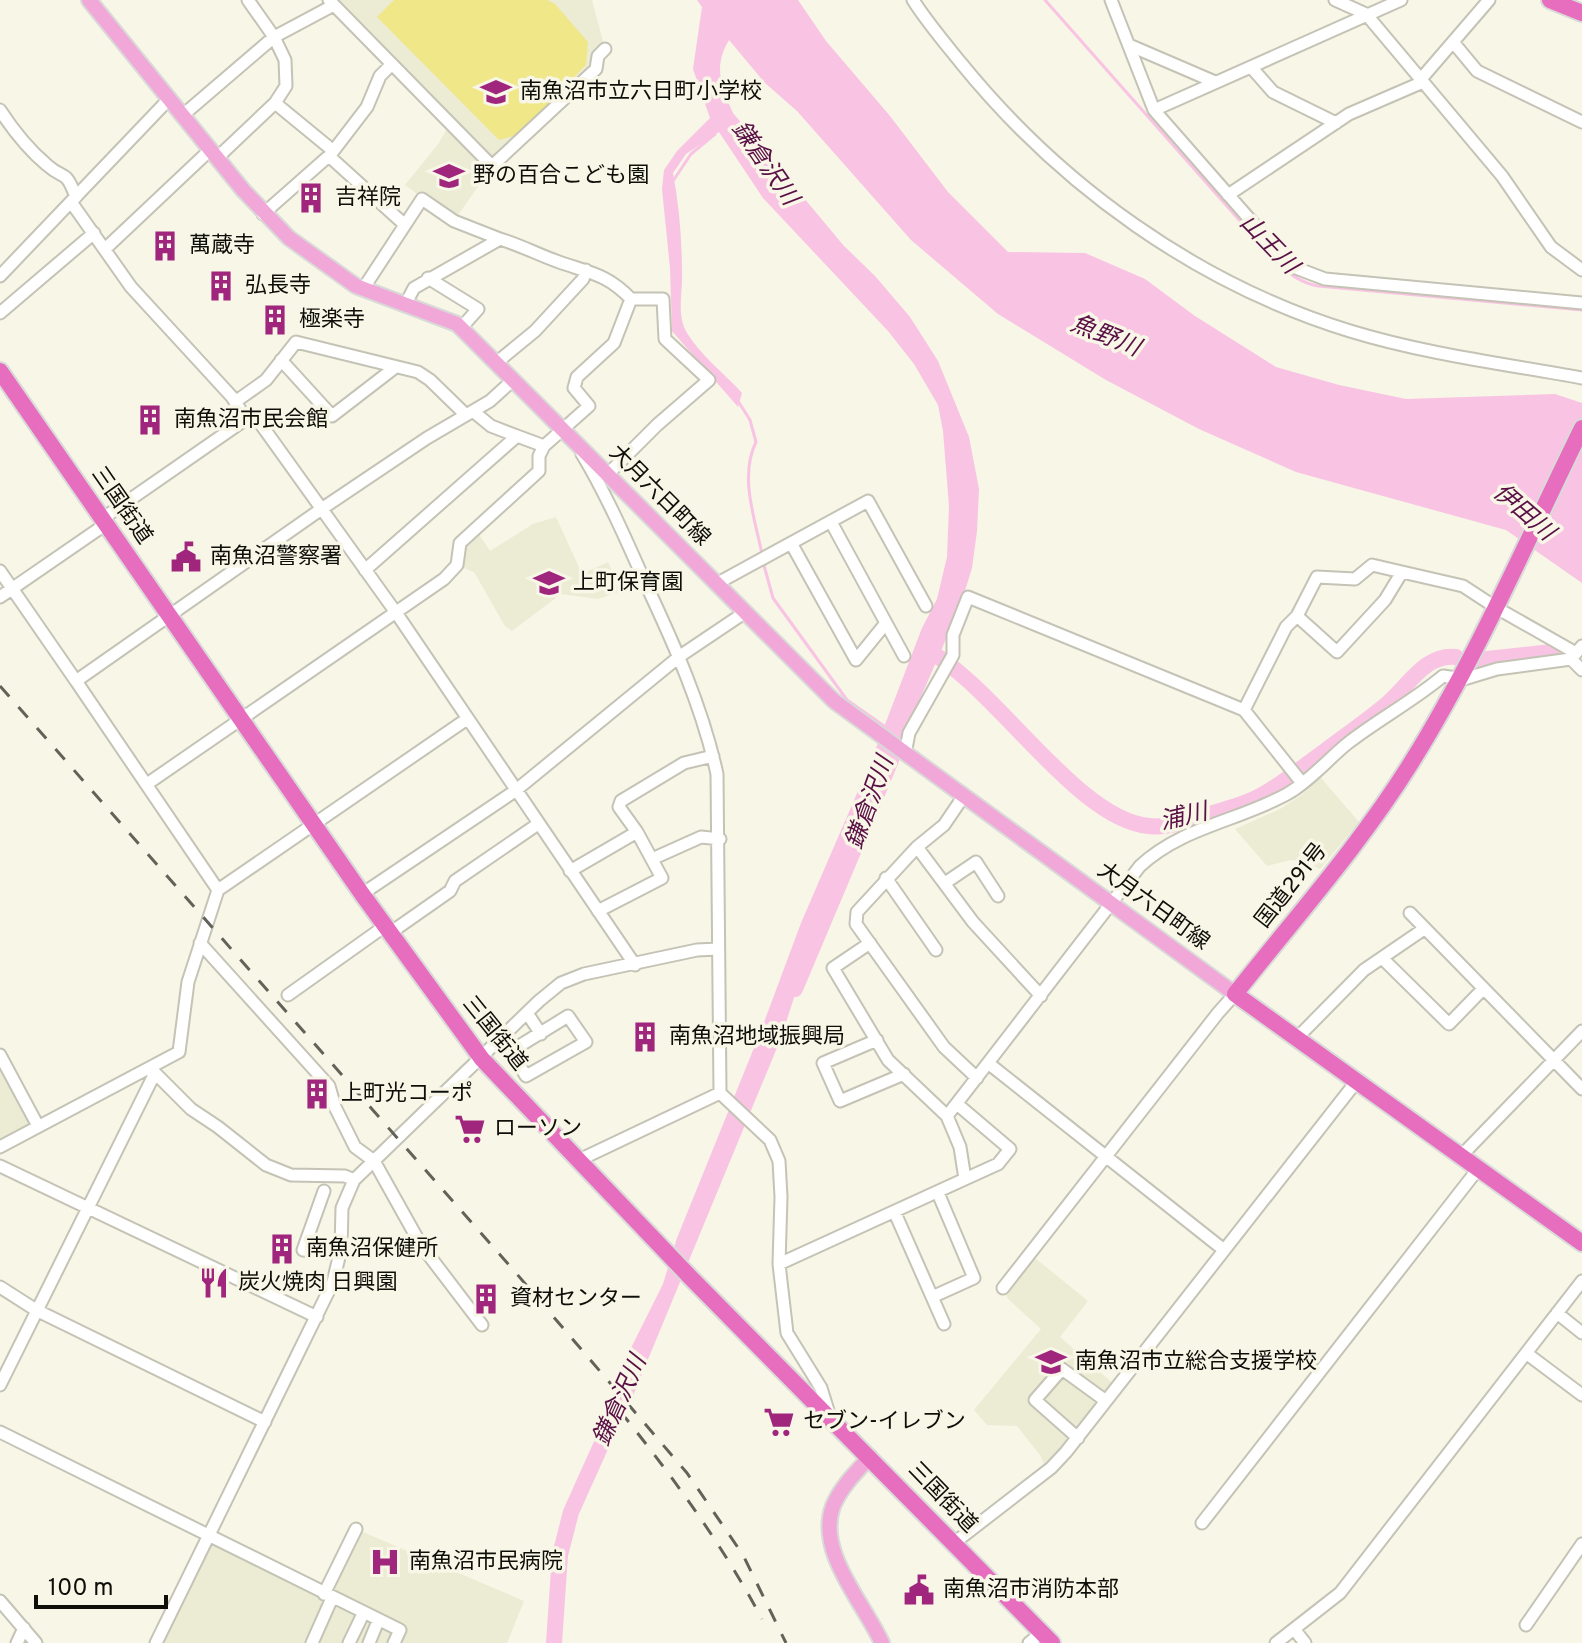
<svg xmlns="http://www.w3.org/2000/svg" width="1582" height="1643" viewBox="0 0 1582 1643" font-family="Overpass,'Noto Sans JP',sans-serif">
<style>
.built{fill:#ecebd4}
.green{fill:#efe788}
.water{fill:#f9c3e3}
.lines{fill:none;stroke-linecap:round;stroke-linejoin:round}
.stream{stroke:#f9c3e3;stroke-width:3}
.river{stroke:#f9c3e3;stroke-width:16}
.minor-casing{stroke:#c4c3b5;stroke-width:15}
.major-casing{stroke:#d9d9d8;stroke-width:18}
.highway-casing{stroke:#d9d9d8;stroke-width:20}
.minor{stroke:#fff;stroke-width:11}
.major{stroke:#f1a7d8;stroke-width:14}
.highway{stroke:#e76dbe;stroke-width:16}
.rail{stroke:#626259;stroke-width:3;stroke-dasharray:14 14;stroke-linecap:butt}
.labels{text-anchor:middle;dominant-baseline:central;stroke-width:7;stroke-linejoin:round;paint-order:stroke}
.poi-label{font-size:22px;fill:#0f0f0a;stroke:#f7f6e7;text-anchor:start}
.street-label{font-size:22px;fill:#0f0f0a;stroke:#f7f6e7}
.water-label{font-size:24px;font-style:italic;fill:#5a0f45;stroke:#f7f6e7}
</style>
<rect width="100%" height="100%" fill="#f7f6e7"/>
<path class="built" d="M329,0H592L605,49L596,69L492,166L454,221L405,185L439,143L450,123Z
M556,517L582,574L608,562L622,591L598,599L561,594L512,631L505,626L474,572L461,567L465,545L478,533L490,551L533,524Z
M1321,778L1359,822L1320,869L1304,861L1290,860L1267,866L1235,829L1280,809L1303,794Z
M0,1055L38,1126L0,1147Z
M1030,1254L1088,1301L1060,1337L1117,1387L1051,1468L1044,1464L1040,1455L1017,1426L987,1425L974,1410L1041,1329L1008,1299L1003,1288Z
M356,1529L524,1601L507,1643H156L208,1536L323,1587Z"/>
<path class="green" d="M394,0H547L555,4L588,42L586,65L517,135L499,140L377,17Z"/>
<path class="water" d="M697,0H798L826,41L890,116L948,192L1008,252L1085,253L1145,279L1195,316L1276,367L1339,385L1406,399L1555,394L1582,403V583L1506,530L1296,472L1199,429L1106,380L998,314L911,240L797,111L765,83L729,40C713,67 721,86 733,113L844,246L875,276L910,317L938,361L969,437L979,489L977,531L972,568L960,607L910,722L884,765L816,929L781,1038L632,1398L614,1382L663,1284L677,1238L760,1033L801,923L871,761L922,628L937,599L947,557L949,506L943,431L938,405L914,364L888,331L763,198L719,132L686,154L673,173C679,205 682,239 682,272C683,292 676,315 687,333C701,356 724,373 742,393L738,407L672,331L670,268L662,189L664,170L677,151L710,118L693,69L702,7Z"/>
<g class="lines">
<path class="stream" d="M1045,0L1279,265C1291,275 1302,283 1318,286L1582,310
M673,181L691,154L715,134
M738,401L750,420L756,442C739,476 755,519 762,554
M763,562L773,598L847,700L887,728"/>
<path class="river" d="M927,650C996,687 1077,820 1149,826C1165,828 1181,823 1196,818C1216,812 1236,807 1254,799C1280,787 1302,767 1325,751C1346,735 1368,720 1388,703C1408,686 1426,653 1456,657
M1478,660L1552,652
M795,989L860,835L900,738L904,718
M554,1643L560,1555L571,1512L634,1372"/>
<g class="minor-casing">
<path id="minor" d="M329,0L492,166L596,69L598,56L605,49
M913,0C927,22 944,42 961,63C1061,186 1197,284 1350,331C1425,354 1505,364 1582,378
M1111,0L1154,110L1281,255L1296,268L1325,279L1582,303
M1335,0L1366,14L1502,176L1551,247L1582,270
M1453,42L1477,71L1582,122
M1129,45L1215,82
M1251,67L1273,92L1336,123
M1421,79L1489,0
M275,103L331,149L330,157L405,225
M0,110C13,130 28,149 47,165C65,181 65,168 76,197
M1154,110L1401,0
M183,115L274,37L334,5
M217,158L275,103L286,86L285,60L274,37L248,0
M1228,195L1349,114L1423,82
M71,202L131,287L232,397L246,419
M263,214L331,154L367,107L380,76L392,64
M105,249L210,150
M0,276L170,98
M428,278L478,309L461,328
M363,289L422,199L454,221L500,239
M405,305L414,288L500,239C520,245 539,255 559,262C590,273 607,274 631,299
M0,313L94,233
M281,360L332,416L393,369L394,367
M496,363L535,331L583,279L586,270
M235,402L266,380L296,342L418,372L430,380L466,415
M474,412L491,426L517,436
M582,454C606,494 625,537 644,580C674,644 702,706 717,774L720,1093L770,1140L779,1161L781,1197L779,1264L787,1333L821,1388L830,1417
M102,519L246,419L255,416L397,614L635,965
M831,522L904,656
M791,543L856,660L886,623
M365,570L517,436L544,446L589,406L574,388L577,377L614,343L631,299H663L665,339L709,380L657,425L608,474
M0,571L76,681L320,510L427,438L490,401L513,380
M716,584L868,501L926,606
M0,597L106,524
M1502,611L1576,653
M1297,616L1317,577L1355,579L1372,565L1402,572
M1571,659L1582,670
M76,681L218,890
M1244,710L1286,627L1297,616L1337,652L1385,600L1402,572L1463,586L1489,603
M905,754L909,733L953,655V635L968,597L1244,710L1302,783
M147,784L444,579L457,565L460,543L539,471V456L544,446
M963,797L944,825L917,847L857,912L856,924L944,1047L977,1078
M917,847L973,922L1041,996
M652,859L701,837L720,839
M570,871L637,832
M886,878L936,950
M945,883L976,862L998,896
M362,894L515,791L680,656L744,613
M598,911L662,878L637,832L619,807L621,801L684,763L713,756
M1410,913L1582,1089
M390,933L450,891L455,881L538,824
M200,943L329,1086L335,1107L355,1147L374,1161L421,1245L482,1325
M1382,958L1449,1024L1483,989
M288,995L385,926
M527,1013L541,1034
M568,1016L586,1042L526,1076L511,1051Z
M1296,1039L1364,970L1424,929
M877,1040L823,1063L840,1101L904,1074
M0,1055L38,1126
M988,1063L1224,1250
M151,1069L191,1109L218,1127L266,1165L291,1175L345,1176L354,1180
M957,1104L1010,1149L998,1164L965,1179
M947,1116L1140,866C1182,827 1238,821 1287,794C1310,781 1328,759 1348,743C1379,719 1413,701 1443,676L1464,679L1497,669L1571,659L1582,646
M0,1147L179,1052L188,982L218,890L467,719
M1461,1156L1582,1031
M577,1161L720,1093
M0,1166L317,1317
M324,1191L303,1250L340,1253
M895,1213L944,1324
M779,1264L965,1179L960,1147L947,1116L888,1060L833,968L870,943
M0,1287L36,1310L265,1422
M1003,1288L1218,1013L1235,994
M932,1297L974,1278L938,1193
M1557,1313L1582,1333
M1526,1353L1582,1395
M0,1385L155,1073
M0,1432L400,1630L394,1643
M1078,1438L1035,1400L1062,1369L1106,1401
M1202,1523L1478,1169
M954,1543L1051,1468L1066,1452L1356,1082
M324,1594L356,1529
M0,1601L36,1643
M1526,1625L1582,1544
M1294,1629L1305,1643
M17,1643L24,1628
M156,1643L333,1282L341,1249L342,1208L354,1180L539,1001L561,983L584,974L697,950L718,949
M312,1643L332,1598
M349,1643L363,1614
M369,1643L378,1621
M1029,1643L1041,1633
M1276,1643L1340,1593L1582,1281"/>
</g>
<g class="major-casing">
<path id="major" d="M89,0L243,190L289,238L356,286L457,324L834,701L1235,994
M870,1457C856,1472 841,1487 833,1506C816,1552 864,1603 882,1643"/>
</g>
<g class="highway-casing">
<path id="highway" d="M1550,0L1582,13
M0,371L362,894L482,1059L691,1278L1052,1643
M1582,428C1527,540 1477,657 1411,763C1360,845 1295,918 1235,994L1582,1243"/>
</g>
<use href="#minor" class="minor"/>
<use href="#major" class="major"/>
<use href="#highway" class="highway"/>
<path class="rail" d="M0,686L516,1273L687,1473L743,1555L786,1643
M620,1411C673,1477 722,1544 762,1619"/>
</g>
<defs>
<g id="school-bare" transform="scale(2.4)"><path d="M0-5L7-2L0 1L-7-2ZM-4 1L0 2.5L4 1V4Q0 6-4 4Z" fill="#a0267d" stroke="#f7f6e7" stroke-width="2.5" paint-order="stroke"/></g>
<g id="building-bare" transform="scale(2.4)"><path d="M-4-6H4V6H1V3H-1V6H-4ZM-2.5-4.3h1.7v1.8h-1.7ZM.8-4.3h1.7v1.8H.8ZM-2.5-1h1.7V.8h-1.7ZM.8-1h1.7V.8H.8Z" fill="#a0267d" stroke="#f7f6e7" stroke-width="2.5" paint-order="stroke"/></g>
<g id="civic-bare" transform="scale(2.4)"><path d="M-.6-6.5H3V-4.5H.6V-3L4-1V1h2V6H-6V1h2V-1L-.6-3ZM-1.2 2.5V6h2.4V2.5Z" fill="#a0267d" stroke="#f7f6e7" stroke-width="2.5" paint-order="stroke"/></g>
<g id="supermarket-bare" transform="scale(2.4)"><path d="M-6-5.5h2.5l.6 2H6L4.5 2H-2.5L-4.4-4H-6ZM-1.5 3.2a1.3 1.3 0 1 0 .1 0ZM3 3.2a1.3 1.3 0 1 0 .1 0Z" fill="#a0267d" stroke="#f7f6e7" stroke-width="2.5" paint-order="stroke"/></g>
<g id="restaurant-bare" transform="scale(2.4)"><path d="M-5-6h1v4h1v-4h1v4h1v-4h1v5L-1.5 .5V6h-2V.5L-5-1ZM5-6V6H3V1.5H1.5Q1.5-4 5-6Z" fill="#a0267d" stroke="#f7f6e7" stroke-width="2.5" paint-order="stroke"/></g>
<g id="hospital-bare" transform="scale(2.4)"><path d="M-5-5h3v3.5h4V-5h3V5h-3V1.5h-4V5h-3Z" fill="#a0267d" stroke="#f7f6e7" stroke-width="2.5" paint-order="stroke"/></g>
</defs>
<g fill-rule="evenodd">
<use href="#school-bare" x="496" y="92"/>
<use href="#school-bare" x="449" y="176"/>
<use href="#building-bare" x="311" y="198"/>
<use href="#building-bare" x="165" y="246"/>
<use href="#building-bare" x="221" y="286"/>
<use href="#building-bare" x="275" y="320"/>
<use href="#building-bare" x="150" y="420"/>
<use href="#civic-bare" x="186" y="557"/>
<use href="#school-bare" x="549" y="583"/>
<use href="#building-bare" x="645" y="1037"/>
<use href="#building-bare" x="317" y="1094"/>
<use href="#supermarket-bare" x="470" y="1129"/>
<use href="#building-bare" x="282" y="1249"/>
<use href="#restaurant-bare" x="214" y="1283"/>
<use href="#building-bare" x="486" y="1299"/>
<use href="#school-bare" x="1051" y="1362"/>
<use href="#supermarket-bare" x="779" y="1422"/>
<use href="#hospital-bare" x="385" y="1562"/>
<use href="#civic-bare" x="919" y="1590"/>
</g>
<g class="labels">
<g class="poi-label">
<text x="520" y="92">南魚沼市立六日町小学校</text>
<text x="473" y="176">野の百合こども園</text>
<text x="335" y="198">吉祥院</text>
<text x="189" y="246">萬蔵寺</text>
<text x="245" y="286">弘長寺</text>
<text x="299" y="320">極楽寺</text>
<text x="174" y="420">南魚沼市民会館</text>
<text x="210" y="557">南魚沼警察署</text>
<text x="573" y="583">上町保育園</text>
<text x="669" y="1037">南魚沼地域振興局</text>
<text x="341" y="1094">上町光コーポ</text>
<text x="494" y="1129">ローソン</text>
<text x="306" y="1249">南魚沼保健所</text>
<text x="238" y="1283">炭火焼肉 日興園</text>
<text x="510" y="1299">資材センター</text>
<text x="1075" y="1362">南魚沼市立総合支援学校</text>
<text x="803" y="1422">セブン-イレブン</text>
<text x="409" y="1562">南魚沼市民病院</text>
<text x="943" y="1590">南魚沼市消防本部</text>
</g>
<g class="street-label">
<text transform="translate(659 496) rotate(45)">大月六日町線</text>
<text transform="translate(121 506) rotate(55)">三国街道</text>
<text transform="translate(1292 886) rotate(-52)">国道291号</text>
<text transform="translate(1153 907) rotate(36)">大月六日町線</text>
<text transform="translate(494 1034) rotate(51)">三国街道</text>
<text transform="translate(942 1498) rotate(46)">三国街道</text>
</g>
<g class="water-label">
<text transform="translate(764 164) rotate(55)">鎌倉沢川</text>
<text transform="translate(1268 245) rotate(46)">山王川</text>
<text transform="translate(1105 337) rotate(22)">魚野川</text>
<text transform="translate(1523 513) rotate(41)">伊田川</text>
<text transform="translate(871 803) rotate(-70)">鎌倉沢川</text>
<text transform="translate(1184 818) rotate(-13)">浦川</text>
<text transform="translate(621 1401) rotate(-66)">鎌倉沢川</text>
</g>
</g>
<path d="M36 1595v12h130v-12" fill="none" stroke="#0f0f0a" stroke-width="4"/>
<text x="48" y="1595" font-size="24" fill="#0f0f0a" stroke="#f7f6e7" stroke-width="6" paint-order="stroke">100 m</text>
</svg>
